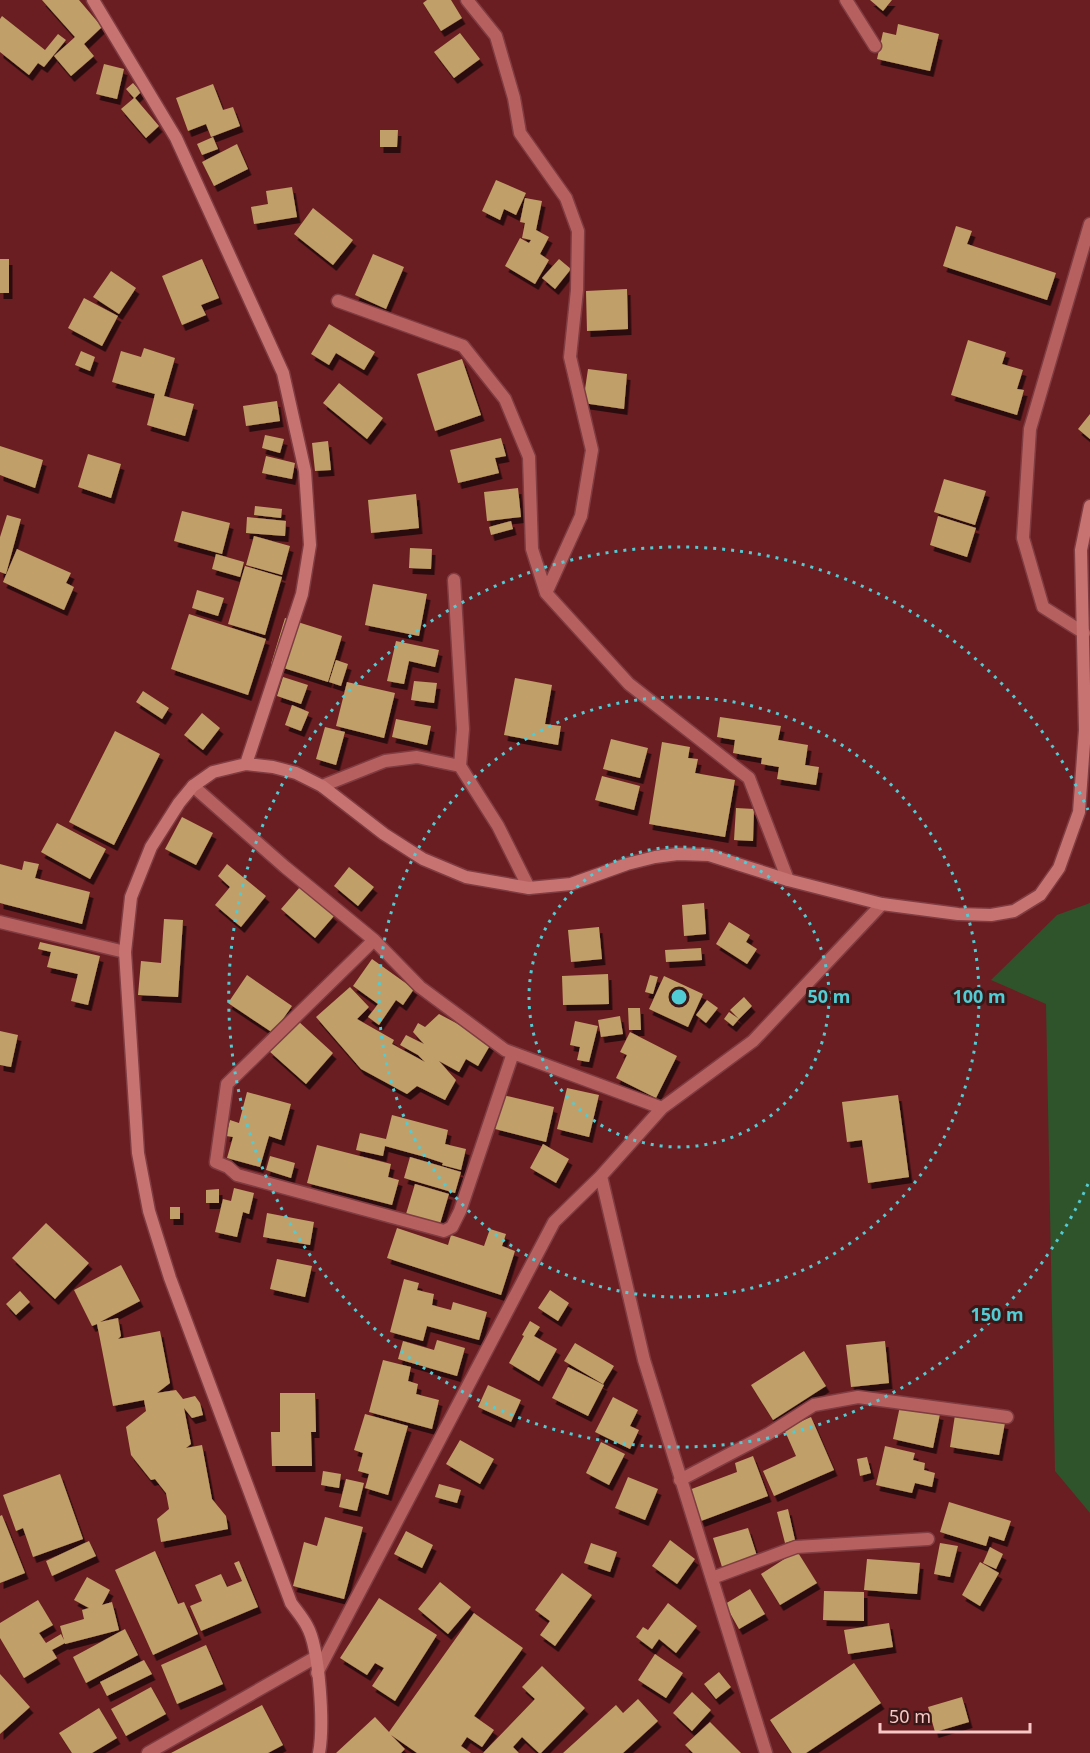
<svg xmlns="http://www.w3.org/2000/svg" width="1090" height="1753" viewBox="0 0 1090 1753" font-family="'Noto Sans',sans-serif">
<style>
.green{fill:#2f532b}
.building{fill:#c0a067;filter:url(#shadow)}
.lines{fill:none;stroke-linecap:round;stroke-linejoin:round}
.street-casing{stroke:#7f3c41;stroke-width:15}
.secondary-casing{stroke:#7f3c41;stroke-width:15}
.street{stroke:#b66160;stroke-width:12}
.secondary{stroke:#c67371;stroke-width:12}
.ring{fill:none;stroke:#51ccd4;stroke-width:3;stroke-dasharray:3 6}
.centre{fill:#51ccd4;stroke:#3b1818;stroke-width:3}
.ring-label{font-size:18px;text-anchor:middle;font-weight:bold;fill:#51ccd4;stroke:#3b1818;stroke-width:6;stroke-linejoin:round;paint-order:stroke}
</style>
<defs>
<filter id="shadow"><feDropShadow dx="3.5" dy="6" stdDeviation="0" flood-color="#0009"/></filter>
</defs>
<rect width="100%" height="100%" fill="#6b1e22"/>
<path class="green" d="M1090,903V1513L1055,1471L1046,1004L991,980L1057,915Z"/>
<path class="building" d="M42,0H79L102,27L84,44L94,56L71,76L54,56L75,37Z
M427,0H451L462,18L441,31L423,3Z
M870,0H892L883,11Z
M2,16L45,50L58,34L66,40L44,67L38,63L29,75L0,52V19Z
M898,24L939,34L930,71L877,59L883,32L896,35Z
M460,33L480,59L454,78L434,52Z
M104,64L124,69L117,99L96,94Z
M133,83L141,92L135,98L159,126L146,138L121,109L134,98L126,89Z
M213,84L223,110L233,107L240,126L211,137L206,124L188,131L176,98Z
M380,130H398L397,147H380Z
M213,137L218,149L202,155L197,144Z
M237,144L248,169L214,186L202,162Z
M496,180L526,193L516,215L504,209L500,220L482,211Z
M292,187L297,217L254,224L251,207L268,204L266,191Z
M525,198L542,201L536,230L549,237L540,254L549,260L535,284L505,266L520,238L529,243L531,240L522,238L525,223L520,222Z
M313,208L353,240L333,265L294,234Z
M956,226L972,231L967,244L1056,273L1047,300L943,266Z
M373,254L404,267L386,309L355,295Z
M0,259H9V293H0Z
M202,259L219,298L201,305L206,315L182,325L162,276Z
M559,259L571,269L555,289L542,278Z
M111,271L136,288L119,314L93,297Z
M627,289L628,329L587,331L586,291Z
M84,298L118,316L102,346L68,328Z
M329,324L375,352L364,370L336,353L329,365L311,354Z
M968,340L1006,352L1002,364L1023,370L1017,389L1024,390L1017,415L951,395Z
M144,348L175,358L164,396L194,404L185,436L147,425L155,394L112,382L121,351L141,357Z
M81,351L95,357L90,371L75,365Z
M462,359L481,415L435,431L417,374Z
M588,369L627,374L624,409L583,403Z
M339,383L383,418L367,439L323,403Z
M277,401L280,421L246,426L243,406Z
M1090,414V439L1078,429Z
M265,435L284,439L280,453L262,448Z
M501,438L506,456L495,458L499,473L458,483L450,450Z
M328,441L331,470L315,471L312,443Z
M0,446L43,460L35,488L0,475Z
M88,454L121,464L111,498L78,487Z
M266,456L295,463L292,479L262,473Z
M944,479L986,491L975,525L934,512Z
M518,488L521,517L487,521L484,492Z
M416,494L419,528L371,533L368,500Z
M255,506L282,509L281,518L254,515Z
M182,511L230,523L222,554L174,541Z
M7,515L21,519L6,574L0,572V537Z
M938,516L976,528L967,557L930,545Z
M247,517L286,521L285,536L246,533Z
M511,521L513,529L491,535L489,527Z
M254,536L290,546L282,575L246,565Z
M410,548L432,549L431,569L409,568Z
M17,549L71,573L66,583L74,587L64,610L3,582Z
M216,554L244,562L240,577L212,569Z
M245,566L282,577L265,635L228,624Z
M373,584L427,594L419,636L365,625Z
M197,590L224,598L218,616L192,608Z
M189,614L266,639L248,695L171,669Z
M285,618L342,636L328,682L271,664Z
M396,641L439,650L435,667L409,661L404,684L387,681Z
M336,660L348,664L341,686L329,682Z
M283,677L308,685L301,704L277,696Z
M515,678L552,685L545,724L561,726L558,745L504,735Z
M414,681L437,683L434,703L411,700Z
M347,682L395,693L384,738L336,726Z
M143,691L169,708L162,719L136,702Z
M292,705L309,712L301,731L285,725Z
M202,713L220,728L203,750L184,735Z
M720,717L781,726L778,740L808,745L805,765L819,767L816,785L777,779L779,767L761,764L762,758L733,753L735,740L717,737Z
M396,719L431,726L427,745L392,737Z
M325,727L345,732L336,765L316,759Z
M115,731L160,754L114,845L69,822Z
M611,739L648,748L640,778L603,769Z
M662,742L690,747L688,758L698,759L695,773L735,780L725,837L649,824Z
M602,776L640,786L634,810L595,800Z
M736,808L754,809L753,841L734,840Z
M182,817L213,833L196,865L165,849Z
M57,823L106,849L90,879L41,852Z
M24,861L39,864L35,878L90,892L82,924L0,903V864L22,870Z
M227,864L266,896L241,927L215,905L230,887L218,876Z
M349,867L374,887L358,906L334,886Z
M300,887L334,916L315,938L281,909Z
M704,903L706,934L684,936L682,905Z
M164,919L183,920L178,997L138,995L141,961L161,963Z
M729,922L750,935L746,942L757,949L747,964L716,944Z
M599,927L602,959L571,962L568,930Z
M40,942L100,956L88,1005L71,1001L78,974L47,967L51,952L38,949Z
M701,948L702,960L666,962L665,950Z
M372,959L414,989L403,1005L396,1000L379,1025L368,1017L378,1004L353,986Z
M608,974L609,1004L563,1005L562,976Z
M247,975L292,1006L273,1033L228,1003Z
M650,975L658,977L653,994L645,992Z
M664,976L703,994L688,1027L649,1009Z
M350,987L369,1007L357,1019L394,1040L392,1044L425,1062L418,1055L400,1045L406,1035L424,1044L413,1032L418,1023L425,1027L439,1014L492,1042L478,1066L466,1059L459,1072L439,1061L456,1080L445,1100L417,1086L407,1094L361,1069L316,1017Z
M744,997L752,1006L739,1019L730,1010Z
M707,1000L718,1008L706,1023L696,1015Z
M628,1008H640L641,1030H629Z
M729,1012L739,1019L733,1026L724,1019Z
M620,1016L623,1034L601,1037L598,1020Z
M297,1020L333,1053L306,1084L269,1051Z
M575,1021L598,1026L589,1062L577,1060L580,1047L570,1045Z
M0,1031L18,1035L11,1067L0,1065Z
M630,1032L677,1056L656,1098L616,1078L627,1055L620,1052Z
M567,1088L599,1095L589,1137L557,1129Z
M247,1092L291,1104L281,1140L269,1136L260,1167L227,1158L233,1137L226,1136L230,1120L239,1123Z
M503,1095L554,1107L546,1142L495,1129Z
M898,1095L909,1177L868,1183L862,1140L847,1142L842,1102Z
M392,1115L448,1130L445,1144L466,1149L461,1170L442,1165L443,1163L425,1157L385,1146L383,1156L356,1150L360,1133L386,1139Z
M543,1144L569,1159L556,1183L530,1168Z
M317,1145L391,1164L388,1177L399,1180L392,1205L307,1183Z
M270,1156L295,1163L291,1178L266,1170Z
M410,1157L461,1172L455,1193L404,1178Z
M415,1184L449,1194L440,1224L406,1214Z
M234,1188L254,1193L249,1214L243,1212L237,1237L215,1232L223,1199L231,1201Z
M219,1189V1203H206V1190Z
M170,1207H180V1219H170Z
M267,1213L314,1222L310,1245L263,1237Z
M46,1223L89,1263L55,1299L12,1258Z
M397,1228L448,1245L451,1235L484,1246L490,1229L506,1234L502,1246L515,1251L501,1295L387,1258Z
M277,1259L312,1266L305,1297L270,1289Z
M121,1265L140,1301L100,1322L118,1318L121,1336L118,1339L160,1331L170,1383L157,1393L176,1390L183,1399L195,1396L200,1403L203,1415L192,1418L184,1408L191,1444L186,1448L202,1445L212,1499L226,1516L228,1529L161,1542L157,1519L169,1509L166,1493L155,1479L151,1480L131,1455L126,1427L146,1411L144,1400L113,1406L97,1324L92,1326L74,1290Z
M404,1279L419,1283L417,1290L434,1294L432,1305L451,1310L453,1302L487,1312L479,1340L427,1326L423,1341L390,1332Z
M550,1290L569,1303L558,1321L538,1308Z
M20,1291L30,1302L16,1315L6,1304Z
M530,1321L540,1327L534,1336L557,1349L539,1381L509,1363L524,1336L522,1335Z
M437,1340L465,1348L457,1376L398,1359L403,1341L434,1350Z
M885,1341L889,1383L851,1387L846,1345Z
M575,1343L614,1366L603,1384L564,1361Z
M804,1351L826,1386L773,1420L751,1385Z
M383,1360L411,1367L408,1381L418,1384L416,1394L439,1400L432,1429L369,1412Z
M568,1367L604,1385L588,1416L552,1398Z
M488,1385L521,1400L511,1422L478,1407Z
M280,1393H315L316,1432H311L312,1466H272L271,1432H280Z
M613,1397L638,1410L630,1426L639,1430L630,1449L595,1432Z
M900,1406L940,1414L933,1448L893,1439Z
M365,1414L408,1426L388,1495L365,1488L369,1474L358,1471L363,1453L354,1450Z
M955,1415L1005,1423L999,1455L950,1447Z
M811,1417L834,1470L774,1496L763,1471L796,1456L784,1429Z
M460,1440L494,1459L480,1484L446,1464Z
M601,1442L625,1454L609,1485L586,1473Z
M885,1446L915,1453L913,1460L925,1463L924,1470L935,1473L932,1487L915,1483L912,1493L876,1485Z
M753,1456L768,1496L701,1521L689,1490L737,1472L735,1463Z
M867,1457L871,1473L860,1476L857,1459Z
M323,1471L341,1474L339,1488L321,1485Z
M60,1474L83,1539L33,1557L23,1528L16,1531L3,1495Z
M628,1477L658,1489L645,1520L615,1508Z
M346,1479L364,1483L357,1511L339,1507Z
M439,1484L461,1490L457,1503L435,1497Z
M949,1502L1011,1521L1004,1541L989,1536L986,1546L940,1532Z
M788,1509L795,1540L785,1543L777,1512Z
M2,1515L25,1573L0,1583V1516Z
M325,1517L363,1527L344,1599L293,1586L304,1542L317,1546Z
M748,1528L757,1556L722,1567L713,1538Z
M406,1531L433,1545L422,1568L394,1554Z
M670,1540L695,1559L677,1584L652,1566Z
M89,1541L96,1556L52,1576L46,1561Z
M591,1543L617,1552L610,1572L584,1563Z
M940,1543L958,1546L950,1577L934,1574Z
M990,1547L1003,1554L996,1569L983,1563Z
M155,1551L178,1604L184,1602L198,1634L153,1655L115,1570Z
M797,1551L817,1583L780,1605L761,1574Z
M867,1559L920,1563L917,1594L864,1590Z
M239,1561L258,1607L201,1631L190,1606L202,1601L195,1585L221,1574L227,1587L242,1581L234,1563Z
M980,1562L999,1573L980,1606L962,1595Z
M562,1573L592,1595L555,1646L540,1635L550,1621L535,1610Z
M87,1577L110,1590L102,1605L112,1602L119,1630L65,1644V1643L52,1650L57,1658L24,1678L0,1638V1623L38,1600L53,1625L39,1633L46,1643L61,1634L64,1640L60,1626L84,1619L82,1610L89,1608L74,1600Z
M440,1582L471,1607L448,1634L418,1609Z
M750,1589L765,1614L739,1629L725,1604Z
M824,1591L864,1592V1621L823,1620Z
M379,1598L437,1635L395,1701L372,1686L384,1668L375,1663L367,1675L340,1658Z
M668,1603L697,1626L676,1653L659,1639L652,1649L636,1637L643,1627L648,1630Z
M474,1613L523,1648L474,1716L494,1730L482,1747L467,1737L461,1746L471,1753H417L391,1735L405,1749L401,1753H336L375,1717L389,1732Z
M889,1623L893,1647L848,1654L844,1630Z
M125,1629L138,1655L86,1683L73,1657Z
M206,1645L223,1684L177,1704L161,1665Z
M655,1654L683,1673L666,1698L638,1680Z
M144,1660L152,1674L107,1696L100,1682Z
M854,1663L881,1703L806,1753H792L770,1720Z
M542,1666L585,1708L541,1753H539L522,1737L513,1747L519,1753H483L535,1699L522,1687Z
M719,1672L731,1687L716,1699L704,1684Z
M0,1674L30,1707L0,1734Z
M151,1687L166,1714L126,1736L111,1709Z
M692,1692L711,1710L692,1731L673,1713Z
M962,1697L969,1722L935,1732L928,1707Z
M638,1699L658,1721L623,1753H563L616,1705L623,1713Z
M262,1705L283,1745L268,1753H171Z
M99,1708L117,1738L92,1753H72L59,1733Z
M710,1722L741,1753H693L685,1745Z"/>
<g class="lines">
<g class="street-casing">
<path id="street" d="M467,0L496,36L514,98L520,133L566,198L578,231L577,290L570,357L592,450L581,516L546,593
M846,0L875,46
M338,301L463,346L505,399L529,457L532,549L546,593L629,684L749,778L788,880
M454,580L463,729L460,766L498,826L529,888
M1084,633L1043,607L1023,538L1030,429L1090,224
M193,786L285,867L374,940L420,987L505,1050L662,1108
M322,786L385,761L417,757L460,766
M0,922L125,952
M374,940L227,1084L216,1162L228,1167L237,1175L444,1231L452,1227L460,1211L513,1053
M680,1480L768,1434L814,1405L858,1397L1007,1417
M712,1578L796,1547L928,1539
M317,1673L554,1222L601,1176
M148,1753L316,1657
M766,1753L644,1360L601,1176L662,1108L753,1041L882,904"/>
</g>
<g class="secondary-casing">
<path id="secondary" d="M93,0L176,138L283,373L305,471L310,545L302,594L246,764
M319,1753C324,1727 320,1649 307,1626C303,1618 296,1610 291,1603L170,1278L149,1211L138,1153L125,952L131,897L151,847L179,803L193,786L213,772L246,764L273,767L296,773L322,786L384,834L423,859L466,877L529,888L571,884L627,864L655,857L678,854L709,855L788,880L882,904L958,914L991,915L1014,911L1040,895L1059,868L1079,812L1085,730L1081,550L1090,506"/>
</g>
<use href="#street" class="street"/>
<use href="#secondary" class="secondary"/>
</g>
<g class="ring">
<circle cx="679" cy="997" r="150"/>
<circle cx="679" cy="997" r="300"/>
<path d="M1088 1184A450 450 0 1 1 1088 810"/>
</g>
<circle cx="679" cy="997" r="9" class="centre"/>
<g class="ring-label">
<text x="829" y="1003">50 m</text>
<text x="979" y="1003">100 m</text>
<text x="997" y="1321">150 m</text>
</g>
<path d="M880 1723v9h150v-9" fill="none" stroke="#f6c7c4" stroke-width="3"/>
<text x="889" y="1723" font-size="18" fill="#f6c7c4" stroke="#3b1818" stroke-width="4.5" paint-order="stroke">50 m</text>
</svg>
